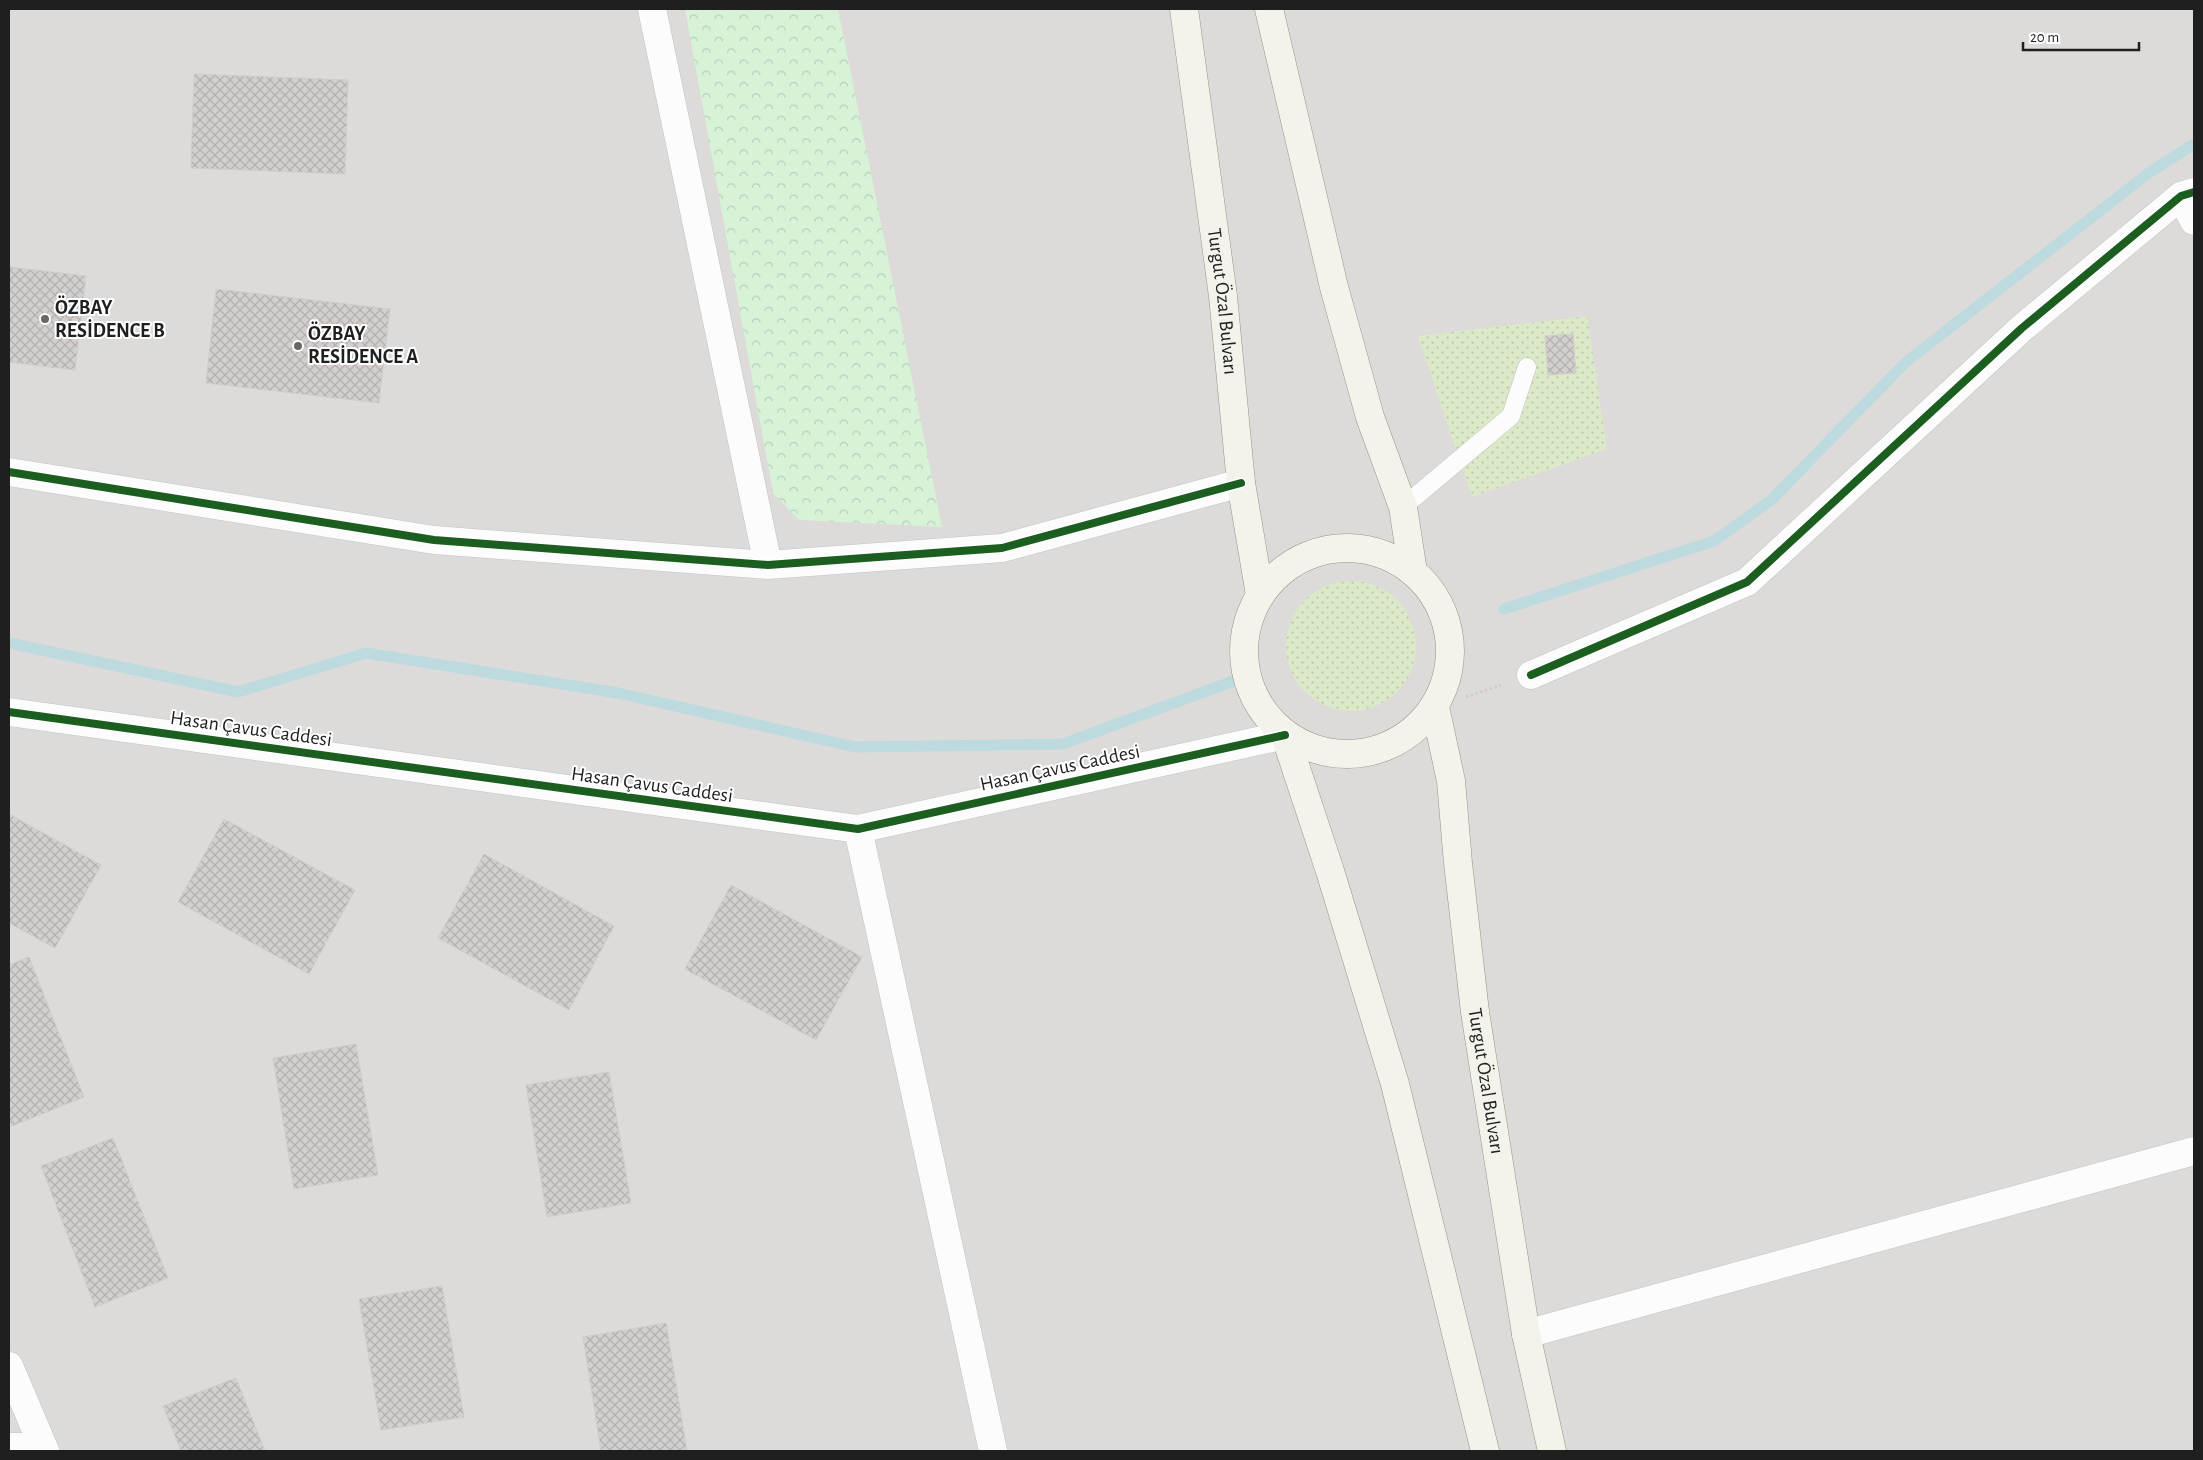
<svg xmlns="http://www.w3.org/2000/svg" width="2203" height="1460" viewBox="0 0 2203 1460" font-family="'Alegreya Sans',sans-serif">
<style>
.residential{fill:#dcdbd9}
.grass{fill:url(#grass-dots)}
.park{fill:url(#park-crowns)}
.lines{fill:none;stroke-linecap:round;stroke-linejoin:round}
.stream{stroke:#bddadf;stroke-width:11}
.building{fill:url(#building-cross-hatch);stroke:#d0cdca}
.lane-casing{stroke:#c4c3c2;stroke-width:19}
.street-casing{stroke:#c4c3c2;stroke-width:29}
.secondary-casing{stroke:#969681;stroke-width:29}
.path{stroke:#d6c9c7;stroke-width:3;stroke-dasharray:2.5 2.5;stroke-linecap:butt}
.lane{stroke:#fcfcfc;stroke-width:18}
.street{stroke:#fcfcfc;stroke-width:28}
.secondary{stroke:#f3f3eb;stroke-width:28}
.cycleway-casing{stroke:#fff;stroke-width:11}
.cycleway{stroke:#1b5e20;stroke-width:8}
.poi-dot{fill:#676665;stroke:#fff;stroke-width:2}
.labels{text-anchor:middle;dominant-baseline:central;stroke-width:4;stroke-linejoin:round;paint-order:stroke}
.street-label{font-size:20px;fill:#1f1f1f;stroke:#fff}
.poi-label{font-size:20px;font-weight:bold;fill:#1f1f1f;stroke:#fff;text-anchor:start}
</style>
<defs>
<pattern id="grass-dots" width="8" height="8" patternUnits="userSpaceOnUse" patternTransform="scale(1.25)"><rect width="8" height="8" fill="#dbe9c8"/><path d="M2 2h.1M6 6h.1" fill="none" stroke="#bcc7ab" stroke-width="1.8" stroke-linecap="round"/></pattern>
<pattern id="park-crowns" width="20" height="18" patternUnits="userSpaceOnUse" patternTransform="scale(1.25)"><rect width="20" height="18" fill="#d7f2d6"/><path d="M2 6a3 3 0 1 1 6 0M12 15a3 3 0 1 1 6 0" fill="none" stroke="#b8cfb7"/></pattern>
<pattern id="building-cross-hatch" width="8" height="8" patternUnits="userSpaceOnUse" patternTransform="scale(1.25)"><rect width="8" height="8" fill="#d2cfcd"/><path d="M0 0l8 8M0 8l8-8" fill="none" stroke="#b4b1b0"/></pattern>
</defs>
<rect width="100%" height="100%" fill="#edebe8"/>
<path class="residential" d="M9,9H2194V1451H9Z"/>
<path class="grass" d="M1587,316L1607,449L1472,497L1418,336Z
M1286 646a65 65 0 1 1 130 0a65 65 0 1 1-130 0Z"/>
<path class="park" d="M685,9H838L942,527L799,520L773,493Z"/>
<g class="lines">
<path class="stream" d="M1504,609L1714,541L1770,501L1906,362L2150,172L2194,144
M9,643L238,692L366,653L618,693L855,747L1063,744L1236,680"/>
</g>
<path class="building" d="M194,74L348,80L345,174L191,168Z
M9,267L86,276L75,370L9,362Z
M216,289L390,309L379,403L206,383Z
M1573,334L1576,373L1548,375L1545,336Z
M9,814L101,865L55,948L9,923Z
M224,819L355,890L309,974L178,902Z
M484,854L614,926L569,1010L438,938Z
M731,885L862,957L816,1040L685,969Z
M29,957L84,1097L12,1126L9,1119V965Z
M356,1044L378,1175L294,1189L273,1058Z
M609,1072L631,1203L547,1217L526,1085Z
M113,1138L168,1278L95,1307L41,1166Z
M442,1286L464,1417L381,1430L359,1299Z
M666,1323L687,1451H601L583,1337Z
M236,1378L265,1451H181L163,1406Z"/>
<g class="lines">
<g class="lane-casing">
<path id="lane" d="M1403,507L1511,416L1527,367"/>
</g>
<g class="street-casing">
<path id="street" d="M652,9L768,565
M2181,196L2194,221
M9,472L434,540L768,565L1002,548L1241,483
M1531,675L1747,582L2022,328L2181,196L2194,192
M9,712L858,829L1285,735
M858,829L993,1451
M1526,1334L2194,1151
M9,1366L45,1451
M9,1447H43"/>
</g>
<g class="secondary-casing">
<g id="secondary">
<path id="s1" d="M1184,9L1223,296L1241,483L1260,595"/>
<path d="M1269,9L1334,287L1370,417L1403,507L1413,572"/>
<circle cx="1347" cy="651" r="103"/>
<path id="s2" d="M1435,707L1451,781L1458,863L1475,1012L1526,1334L1552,1451"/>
<path d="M1285,735L1330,871L1395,1084L1485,1451"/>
</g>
</g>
<path class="path" d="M1466,697L1501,685"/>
<use href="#lane" class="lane"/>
<use href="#street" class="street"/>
<use href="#secondary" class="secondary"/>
<g class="cycleway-casing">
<path id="cycleway" d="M9,472L434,540L768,565L1002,548L1241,483
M1531,675L1747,582L2022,328L2181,196L2194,192
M9,712L858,829L1285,735"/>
</g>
<use href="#cycleway" class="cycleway"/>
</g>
<g class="poi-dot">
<circle cx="45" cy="319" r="5"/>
<circle cx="298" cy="346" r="5"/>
</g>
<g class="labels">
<g class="street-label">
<text stroke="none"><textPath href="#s1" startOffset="295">Turgut Özal Bulvarı</textPath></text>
<text transform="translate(251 729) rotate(8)">Hasan Çavus Caddesi</text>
<text transform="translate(1060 768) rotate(-12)">Hasan Çavus Caddesi</text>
<text transform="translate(652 785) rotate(8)">Hasan Çavus Caddesi</text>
<text stroke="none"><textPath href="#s2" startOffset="378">Turgut Özal Bulvarı</textPath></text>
</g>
<g class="poi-label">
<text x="55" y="308">ÖZBAY<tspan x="55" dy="23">RESİDENCE B</tspan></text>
<text x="308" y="334">ÖZBAY<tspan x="308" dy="23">RESİDENCE A</tspan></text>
</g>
</g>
<rect width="2203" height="1460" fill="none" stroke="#1f1f1f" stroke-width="20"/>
<path d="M2023 42v8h116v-8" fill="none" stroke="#1f1f1f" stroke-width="2.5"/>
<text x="2030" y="42" font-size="15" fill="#1f1f1f" stroke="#ffffff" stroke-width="4" paint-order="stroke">20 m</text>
</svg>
